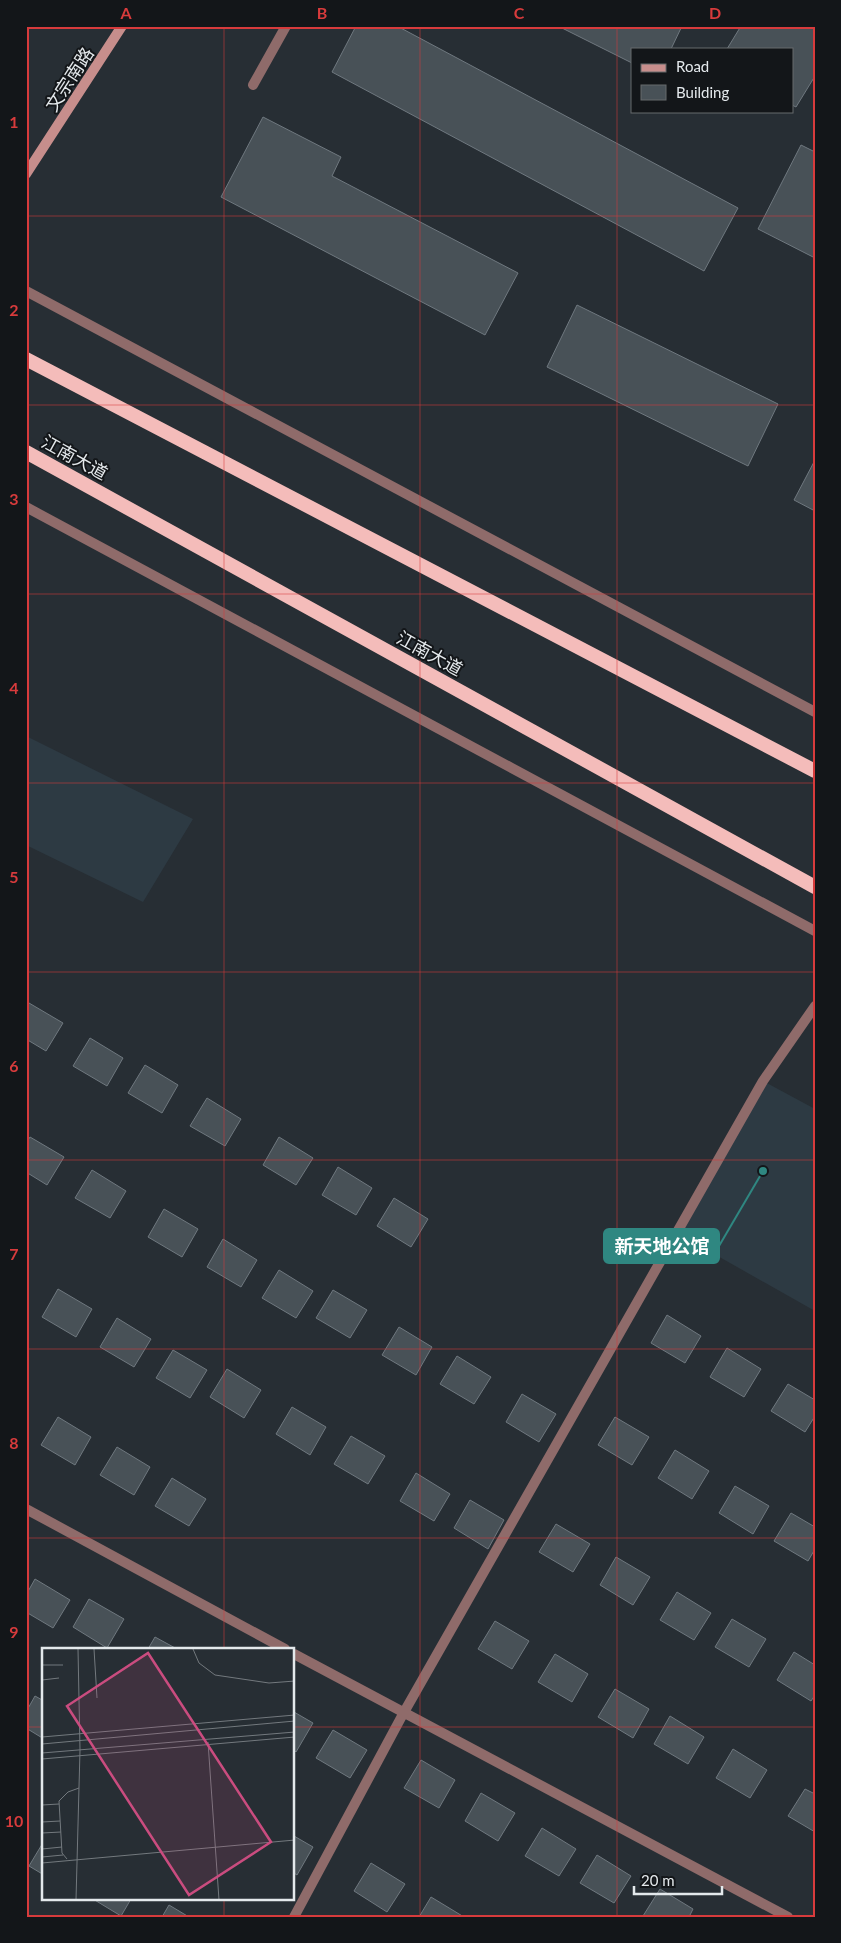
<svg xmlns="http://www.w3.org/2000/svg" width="841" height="1943" viewBox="0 0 841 1943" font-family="Lato,'Noto Sans SC',sans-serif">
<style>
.built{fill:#2d3a43}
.building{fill:#485157;stroke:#6f787f}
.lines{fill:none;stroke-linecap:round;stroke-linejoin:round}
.service{stroke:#8f6b6a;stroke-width:10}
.minor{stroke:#8f6b6a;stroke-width:10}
.secondary{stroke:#c78e8c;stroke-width:10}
.trunk{stroke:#f4bcba;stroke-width:14}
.grid{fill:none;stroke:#d73b3c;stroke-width:1;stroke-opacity:0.55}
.labels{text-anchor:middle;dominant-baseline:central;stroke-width:4;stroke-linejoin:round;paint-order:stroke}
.street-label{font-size:18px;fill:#e4e9ec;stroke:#131619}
.inset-road{fill:none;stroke:#73797e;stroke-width:1}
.view{fill:#ca4c7f;fill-opacity:0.15;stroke:#ca4c7f;stroke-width:2.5}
.inset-edge{fill:none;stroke:#e4e9ec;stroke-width:2.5}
.leader{fill:none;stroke:#2f8781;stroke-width:2}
.callout-dot{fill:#2f8781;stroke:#131619;stroke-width:2}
.callout{fill:#2f8781;stroke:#2f8781;stroke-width:2}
.callout-label{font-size:19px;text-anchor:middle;font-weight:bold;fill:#fff}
.neatline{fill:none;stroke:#d73b3c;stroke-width:2}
.grid-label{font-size:16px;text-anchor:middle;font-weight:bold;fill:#d73b3c}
</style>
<rect width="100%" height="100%" fill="#272e34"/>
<path class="built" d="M26,736L193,819L143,902L26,845Z
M763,1081L815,1109V1311L677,1233Z"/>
<path class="building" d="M356,26H397L738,208L704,271L332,72Z
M558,26H682L671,49H632V63Z
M741,26H815V76L796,107L792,105V49H727Z
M263,117L341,157L332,176L518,273L485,335L221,197Z
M801,145L815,152V258L758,229Z
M577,305L778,404L748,466L547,367Z
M815,460V511L794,500Z
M29,1003L63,1023L46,1051L26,1039V1008Z
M90,1038L123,1058L107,1086L73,1066Z
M145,1065L178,1085L162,1113L128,1093Z
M207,1098L241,1119L225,1146L190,1126Z
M30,1137L64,1157L47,1185L26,1172V1143Z
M279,1137L313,1158L296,1185L263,1165Z
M338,1167L372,1188L356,1215L322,1195Z
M92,1170L126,1191L110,1218L75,1198Z
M394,1198L428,1219L411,1247L377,1226Z
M164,1209L198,1229L182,1257L148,1237Z
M223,1239L257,1260L241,1287L207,1267Z
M279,1270L313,1291L296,1318L262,1298Z
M58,1289L92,1309L76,1337L42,1317Z
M333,1290L367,1310L350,1338L316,1318Z
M667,1315L701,1336L685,1363L651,1343Z
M117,1318L151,1339L134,1367L100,1347Z
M399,1327L432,1347L416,1375L382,1355Z
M727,1348L761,1369L744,1397L710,1377Z
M173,1350L207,1370L190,1398L156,1378Z
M457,1356L491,1377L474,1404L440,1384Z
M227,1369L261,1390L244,1418L210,1397Z
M788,1384L815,1400V1416L805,1432L771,1411Z
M522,1394L556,1414L539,1442L506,1422Z
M292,1407L326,1427L310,1455L276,1434Z
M58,1417L91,1437L75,1465L41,1445Z
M615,1417L649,1437L632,1465L598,1445Z
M351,1436L385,1456L368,1484L334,1464Z
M117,1447L150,1467L134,1495L100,1475Z
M675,1450L709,1471L692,1499L658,1478Z
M416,1473L450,1494L434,1521L400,1501Z
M172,1478L206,1499L189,1526L155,1506Z
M735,1486L769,1506L753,1534L719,1513Z
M470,1500L504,1520L488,1549L454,1528Z
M791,1513L815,1527V1549L808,1561L774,1541Z
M556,1524L590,1544L573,1572L539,1552Z
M616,1557L650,1577L633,1605L600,1585Z
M35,1579L70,1600L53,1628L26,1612V1595Z
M677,1592L711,1613L694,1640L660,1620Z
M89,1599L124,1619L107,1648L73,1627Z
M732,1619L766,1639L749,1667L715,1647Z
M495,1621L529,1641L512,1669L478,1649Z
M155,1637L177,1649H148Z
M794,1652L815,1665V1695L811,1701L777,1680Z
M555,1654L588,1674L572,1702L538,1682Z
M615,1689L649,1709L633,1738L598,1717Z
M35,1696L44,1701V1739L26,1728V1712Z
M294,1712L313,1723L296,1752L294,1750Z
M670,1716L704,1737L688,1764L654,1744Z
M333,1730L367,1750L350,1778L316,1758Z
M733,1749L767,1770L750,1798L716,1778Z
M421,1760L455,1780L439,1808L404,1788Z
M805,1789L815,1794V1832L788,1816Z
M481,1793L515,1813L498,1841L465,1821Z
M542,1828L576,1849L559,1876L525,1856Z
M294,1836L313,1847L297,1875L294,1873Z
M44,1841V1875L29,1866Z
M597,1855L631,1876L614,1903L580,1883Z
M371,1863L405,1884L387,1912L354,1891Z
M660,1889L693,1909L689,1917L643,1916Z
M431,1897L464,1917H419Z
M93,1899H131L121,1916Z
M169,1905L189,1917H162Z"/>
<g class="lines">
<path class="service" d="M253,85L286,26
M26,291L815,712
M26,507L815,931"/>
<path class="minor" d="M26,1509L285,1649
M294,1654L788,1917
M294,1917L403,1714L763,1081L815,1006"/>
<path class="secondary" d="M26,174L122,26"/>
<path class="trunk" d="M26,359L815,771
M26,452L815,887"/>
</g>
<path class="grid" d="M224,26V1649M420,26V1917M617,26V1917M26,216H815M26,405H815M26,594H815M26,783H815M26,972H815M26,1160H815M26,1349H815M26,1538H815M26,1727H44M294,1727H815M224,1899V1917"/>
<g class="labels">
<g class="street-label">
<text transform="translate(69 79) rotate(-57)">文宗南路</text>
<text transform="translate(75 457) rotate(29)">江南大道</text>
<text transform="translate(430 653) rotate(29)">江南大道</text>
</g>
</g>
<g transform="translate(42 1648)">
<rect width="252" height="252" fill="#272e34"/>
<path class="inset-road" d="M52,1L55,50M151,1L157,15L173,27L227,35L253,33M0,17H21M0,32L17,30M0,89L253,67M166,94L177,252M0,96L253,73M0,105L253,84M0,111L253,89M0,157L17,156M0,174L18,173M0,185L19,184M0,201L20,199M0,209L21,207M25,211L20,205L17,153L26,144L37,140M0,215L253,192M34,252L38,102L36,1"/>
<path class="view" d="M106,5L229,194L147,247L25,58Z"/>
<rect width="252" height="252" class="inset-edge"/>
</g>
<path class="leader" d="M763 1171L719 1246"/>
<circle class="callout-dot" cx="763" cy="1171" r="5"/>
<rect class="callout" x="604" y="1229" width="115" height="34" rx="5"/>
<g class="callout-label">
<text x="662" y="1253">新天地公馆</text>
</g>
<rect width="841" height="1943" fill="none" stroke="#131619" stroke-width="55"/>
<rect x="631" y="48" width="162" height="65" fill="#131619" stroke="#676a6d"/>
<rect x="641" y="64" width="25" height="8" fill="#c78e8c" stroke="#676a6d"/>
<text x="676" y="72" font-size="15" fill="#e4e9ec">Road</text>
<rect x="641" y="85" width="25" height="15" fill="#485157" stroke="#676a6d"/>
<text x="676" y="98" font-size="15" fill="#e4e9ec">Building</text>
<path d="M634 1886v8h88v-8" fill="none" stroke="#e4e9ec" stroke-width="2.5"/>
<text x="641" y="1886" font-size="15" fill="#e4e9ec" stroke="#131619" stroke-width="4" paint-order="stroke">20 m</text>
<rect x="28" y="28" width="786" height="1888" class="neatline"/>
<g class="grid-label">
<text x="126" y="19">A</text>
<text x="322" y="19">B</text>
<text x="519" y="19">C</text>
<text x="715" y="19">D</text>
<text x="14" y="128">1</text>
<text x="14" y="316">2</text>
<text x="14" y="505">3</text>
<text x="14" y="694">4</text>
<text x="14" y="883">5</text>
<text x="14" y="1072">6</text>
<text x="14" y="1260">7</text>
<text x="14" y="1449">8</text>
<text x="14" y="1638">9</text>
<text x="14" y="1827">10</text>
</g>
</svg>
